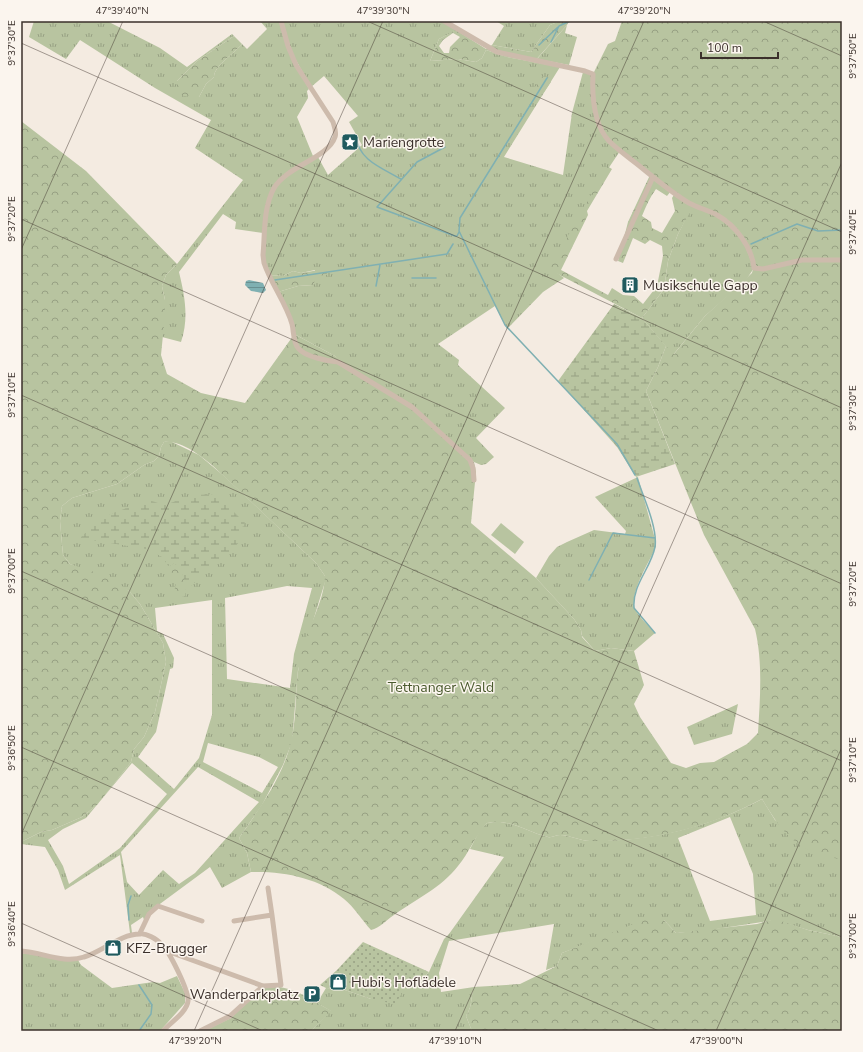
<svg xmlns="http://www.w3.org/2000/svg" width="863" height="1052" viewBox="0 0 863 1052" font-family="'Nunito Sans',sans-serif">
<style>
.grass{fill:url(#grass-tufts);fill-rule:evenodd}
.forest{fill:url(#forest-crowns);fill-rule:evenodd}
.wetland{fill:url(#wetland-marsh)}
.garden{fill:url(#garden-dots)}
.pitch{fill:#b8c4a0}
.water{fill:url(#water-rules)}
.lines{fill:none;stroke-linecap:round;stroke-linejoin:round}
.stream{stroke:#7fb0b2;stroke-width:1.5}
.minor{stroke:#cdbbac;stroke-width:5}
.ticks{fill:none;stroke:#3b302b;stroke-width:1;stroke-opacity:0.45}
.labels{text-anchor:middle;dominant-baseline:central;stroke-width:3;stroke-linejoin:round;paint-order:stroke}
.poi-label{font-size:14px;fill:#3b302b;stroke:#fbf5ee;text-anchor:start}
.park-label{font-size:14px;fill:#4a5a2e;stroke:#fbf5ee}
.neatline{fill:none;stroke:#3b302b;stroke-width:1.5}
.ticks-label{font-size:10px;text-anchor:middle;fill:#3b302b}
</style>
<defs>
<pattern id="grass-tufts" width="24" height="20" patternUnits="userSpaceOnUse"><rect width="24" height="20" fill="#b8c4a0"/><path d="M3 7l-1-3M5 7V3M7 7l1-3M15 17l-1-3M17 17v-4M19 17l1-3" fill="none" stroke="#97a083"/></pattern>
<pattern id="forest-crowns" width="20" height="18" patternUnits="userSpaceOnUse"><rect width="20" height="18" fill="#b8c4a0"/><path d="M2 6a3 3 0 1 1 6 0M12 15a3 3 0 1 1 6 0" fill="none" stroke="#97a083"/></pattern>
<pattern id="wetland-marsh" width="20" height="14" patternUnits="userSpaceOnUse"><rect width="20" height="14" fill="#b8c4a0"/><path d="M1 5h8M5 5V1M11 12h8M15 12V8" fill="none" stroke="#97a083"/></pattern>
<pattern id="garden-dots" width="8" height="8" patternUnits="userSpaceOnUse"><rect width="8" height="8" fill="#b8c4a0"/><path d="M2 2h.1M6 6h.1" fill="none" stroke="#97a083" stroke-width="1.8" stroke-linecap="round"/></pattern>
<pattern id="water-rules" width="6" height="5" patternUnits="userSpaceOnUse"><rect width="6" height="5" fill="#7fb0b2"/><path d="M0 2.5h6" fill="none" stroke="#699091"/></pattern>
</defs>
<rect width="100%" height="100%" fill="#f4ebe1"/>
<path class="grass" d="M34,21H107L160,48L187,67L232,34L234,36L197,61L177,81L199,97L206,84L214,77C214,66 234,54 242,44L247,49L267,29L260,21H279L288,51L309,89L307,91L308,98L297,117L313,156L318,157L328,175L362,145L349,122L358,116L324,76L311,87L293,55L282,21H442L459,29L439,39L430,61L458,59L476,62L482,58L486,50L507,57L560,67L504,157L563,175L572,113L583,72L593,74L620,151L602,178L556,272L564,278L543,292L507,329L495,306L438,344L459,360L458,365L505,408L476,438L494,457L486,464L481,465L474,462L420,415L347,369L335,356L296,335L278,292L298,286L313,285L315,270L301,273L293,271L283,276L269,275L263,262V233L235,229L236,222L223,214L179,272C185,297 189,318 181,342L162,337L165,300L162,286L166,275L177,264L243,180L195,148L211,120L155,88L80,40L66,59L29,37Z
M496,21H560L550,25L531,52L492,45L504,26Z
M567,25L565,33L577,37L569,65L537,59Z
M693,205L717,215L742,238L754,268L746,280L705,316L673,355L642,318L664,289L668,261L678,234Z
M170,441L199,455L224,476L316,563L325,576V582L298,670L292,742L283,765L262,805L239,838L247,853L251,872L222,888L210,867L149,912L144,920L143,917L131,925L132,933H130L120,855L65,890L58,870L45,847L21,844V842L41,832L52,830L82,817L97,805L131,762L134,749L144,737L155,712L166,662L163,643L140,604L129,591L70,564L63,555L60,521L62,506L72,498L117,484L144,465L154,461L159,456L161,447L164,442ZM287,586L312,588L294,654L290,688L227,679L225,598ZM212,600V715L199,758L174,789L138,757L156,732L170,669L173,668L174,658L163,634L157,631L155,608ZM208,743L259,757L278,767L262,793L203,762ZM132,763L167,794L120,848L69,884L63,866L48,840L63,829L86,818ZM198,767L259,802L195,873L179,884L163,870L139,895L127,882L121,852Z
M638,477L655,539L656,546C650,562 627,595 636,611C641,619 649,626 655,633L634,651L611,648L595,651L582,636L581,630L574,619L536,578L549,556L557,547L567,542L594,530L625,534L626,531L595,497Z
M738,704L732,734L694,745L687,727Z
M762,799L775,820L842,859V937L808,930L775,920L703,931L676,933L664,920L625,929L562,953L557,966L546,970L554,924L449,941L439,973L441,992L474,987C470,999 473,1005 466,1016L472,1031H311L331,1011L317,1003L326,988L342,989L371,999L406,987L421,980L429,972L444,939L449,934L504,857L470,849L480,830L487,823C510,818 527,832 548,837C552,838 556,835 560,835C570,835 580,841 590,841C649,842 710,827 762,799ZM730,817L753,874L756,915L710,921L678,838Z
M21,953L78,960L81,965L112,988L153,982L160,983L177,976L185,993V1003L160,1031H21Z"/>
<path class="forest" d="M560,21H569L567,25L534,62L507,57L486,50L482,58L476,62L458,59L430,61L439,39L456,30L486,49L492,45L531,52L550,25ZM453,33L460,37L450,47L449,53H444L439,46L443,40Z
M622,21H842V859C836,859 830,857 824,855C791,846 779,827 762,799C708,828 651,842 590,841C580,841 570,835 560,835C556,835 552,838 548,837C527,832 510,818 487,823C475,836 469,853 458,866C441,888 416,899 394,915C386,920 380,928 371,930C362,920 354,907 344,899C319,878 284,871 251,872L247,853L239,838C259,809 283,777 291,742C298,713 294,683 301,654C307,628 324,603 325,576L316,563L213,466C201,456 181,440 164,442L161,447L159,456L154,461L144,465L117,484L72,498L62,506L60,521L63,555L70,564L109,577L129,591L140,604L163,643L166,662L155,712L144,737L134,749L131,762L113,785L97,805L82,817L52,830L41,832L21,842V121L86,171L177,264L166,275L162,286L165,300V315L161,355L167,374L201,393L245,403L293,336L296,335L335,356L348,366L420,415L474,462L476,472L471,523L536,578L574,619L581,630L582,637L595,651L611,648L634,651L644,685L634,704L640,717L671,763L686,768L700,763L714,762L747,744L758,733C760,699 763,662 755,629L704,535L646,391L658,367L666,346L674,354L705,316L752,273C757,261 739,232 730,224C720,216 705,211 694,205L678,234L668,261L664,289L642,318L554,272L551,266L607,166L612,169L587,211L588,215L561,270L608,295L612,288L623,295L634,296L643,304L657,286L663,256L662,246L650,240L645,244L633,238L623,263L618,261L628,222L650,175L608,140L595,109L593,74L608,44L615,41ZM656,189L667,196L671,191L675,193L672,198L675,211L662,233L652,228L651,222L642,216C646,206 650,197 656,189Z
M234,36L242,44C234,54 214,66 214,77L206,84L199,97L183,96L177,91V81L197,61Z
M542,77H548L551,82L544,92L534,100L533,90Z
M325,269L327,275L317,276L313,285L298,286L278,292L269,275L283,276L293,271L301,273Z
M174,563C184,571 187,584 185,596L182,597L174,593L176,582L169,567Z
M648,918L664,920L676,933L757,924L775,919L808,930L842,937V1031H472L466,1016C473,1005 470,999 474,987L520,984L557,966L562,953Z
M264,986C296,986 305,997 332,1011L311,1031H204L231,1018Z"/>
<path class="wetland" d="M614,304L642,318L666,346L658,367L646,391L675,464L636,477L617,447L558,381Z
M216,494L245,523L240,531L241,540L232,550L186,590L183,576L180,568L174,563L169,567L162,557L146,549L80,538L102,517L149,500L164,505L195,495Z"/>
<path class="garden" d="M363,942L429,972L421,980L406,987L395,1004L371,999L342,989L326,988L320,985L337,970Z"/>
<path class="pitch" d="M501,523L524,542L515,554L491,535Z"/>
<path class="water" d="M249,280L263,283L266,290L263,293L251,291L245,285L246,281Z"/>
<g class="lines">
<path class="stream" d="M551,42L559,26L570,21
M539,45L558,27
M547,78L460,218L459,231L505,325L617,444L635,475
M356,136C358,160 382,168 401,179
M445,147L417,162L377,207L455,236H457L459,232
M751,244L797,224L818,231L842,230
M412,278H436
M275,280L447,254L453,244
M376,286L380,265
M637,478C643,496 658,528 655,547C651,568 632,585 634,608L655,633
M589,580L613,533L655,538
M129,920L128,905L131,896
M139,985L152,1005L151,1014L139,1031"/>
<path class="minor" d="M281,21L288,46L296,65L333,122C334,126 337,132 335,137C328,158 287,166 274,188C263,208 265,234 263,255L264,263C271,284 286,303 292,324C294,332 293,342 298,348C305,357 328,361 338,362L412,407L470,460L473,468L474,480
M444,21L497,52L585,71L593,74C592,95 594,125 609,141C619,151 631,159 642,168C657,180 672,193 689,203C698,208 708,210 717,215C735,225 752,247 754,268L763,269L802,260H842
M616,259L653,177
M268,888L272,915
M140,933L149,914L158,906L202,921
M21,951C42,952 63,964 84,957C102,952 120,934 140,934C146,933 157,939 161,944C169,950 189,991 188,1001C187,1012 170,1023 163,1031
M167,951L263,986L281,985L272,915L234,921
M200,1031L230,1016L263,986"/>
</g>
<path class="ticks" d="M367,21L842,232M763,21L842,56M21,43L842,408M21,219L842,584M21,250L123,21M21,395L842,761M21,571L842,937M21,747L659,1031M21,835L383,21M21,923L263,1031M194,1031L644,21M455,1031L842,162M716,1031L842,747"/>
<defs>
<g id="sight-square" transform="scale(0.9)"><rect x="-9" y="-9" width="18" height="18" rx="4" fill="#1f5a5e" stroke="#fbf5ee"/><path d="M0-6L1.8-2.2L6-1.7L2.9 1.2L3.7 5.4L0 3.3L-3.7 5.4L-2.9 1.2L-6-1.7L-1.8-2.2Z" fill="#fff"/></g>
<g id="building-square" transform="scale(0.9)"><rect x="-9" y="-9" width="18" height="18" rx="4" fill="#1f5a5e" stroke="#fbf5ee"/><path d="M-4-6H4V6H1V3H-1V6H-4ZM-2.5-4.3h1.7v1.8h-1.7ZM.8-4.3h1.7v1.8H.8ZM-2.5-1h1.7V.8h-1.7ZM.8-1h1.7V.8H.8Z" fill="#fff"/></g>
<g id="shop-square" transform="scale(0.9)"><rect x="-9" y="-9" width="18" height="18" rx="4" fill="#1f5a5e" stroke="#fbf5ee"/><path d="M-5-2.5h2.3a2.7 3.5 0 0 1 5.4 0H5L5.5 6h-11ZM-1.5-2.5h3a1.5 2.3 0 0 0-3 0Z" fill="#fff"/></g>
<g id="parking-square" transform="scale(0.9)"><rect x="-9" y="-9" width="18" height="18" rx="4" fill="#1f5a5e" stroke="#fbf5ee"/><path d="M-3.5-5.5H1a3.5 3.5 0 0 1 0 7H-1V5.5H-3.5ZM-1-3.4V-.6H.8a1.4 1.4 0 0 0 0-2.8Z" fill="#fff"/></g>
</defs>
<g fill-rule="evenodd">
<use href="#sight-square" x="350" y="142"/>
<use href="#building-square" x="630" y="285"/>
<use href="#shop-square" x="113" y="948"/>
<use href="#shop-square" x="338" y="982"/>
<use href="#parking-square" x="312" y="994"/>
</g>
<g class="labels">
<g class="poi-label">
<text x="363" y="142">Mariengrotte</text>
<text x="643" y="285">Musikschule Gapp</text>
<text x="126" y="948">KFZ-Brugger</text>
<text x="351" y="982">Hubi's Hoflädele</text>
<text x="299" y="994" text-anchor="end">Wanderparkplatz</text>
</g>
<g class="park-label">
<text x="441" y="687">Tettnanger Wald</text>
</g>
</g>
<rect width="863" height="1052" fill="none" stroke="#fbf5ee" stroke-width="44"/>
<path d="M701 52v6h77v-6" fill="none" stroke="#3b302b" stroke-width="2"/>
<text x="707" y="52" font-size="12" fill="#3b302b" stroke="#fbf5ee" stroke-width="3" paint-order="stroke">100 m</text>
<rect x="22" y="22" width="819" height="1008" class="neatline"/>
<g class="ticks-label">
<text x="122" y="14">47°39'40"N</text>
<text x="383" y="14">47°39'30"N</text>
<text x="644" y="14">47°39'20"N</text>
<text transform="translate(11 43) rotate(-90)" y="4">9°37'30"E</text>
<text transform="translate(852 56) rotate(-90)" y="4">9°37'50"E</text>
<text transform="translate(11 219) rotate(-90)" y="4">9°37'20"E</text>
<text transform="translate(852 232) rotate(-90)" y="4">9°37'40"E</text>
<text transform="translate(11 395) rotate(-90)" y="4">9°37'10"E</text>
<text transform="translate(852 408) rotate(-90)" y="4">9°37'30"E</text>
<text transform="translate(11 571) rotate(-90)" y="4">9°37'00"E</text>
<text transform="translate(852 584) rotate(-90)" y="4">9°37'20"E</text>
<text transform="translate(11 748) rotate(-90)" y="4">9°36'50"E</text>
<text transform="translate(852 760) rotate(-90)" y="4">9°37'10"E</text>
<text transform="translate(11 924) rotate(-90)" y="4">9°36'40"E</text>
<text transform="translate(852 936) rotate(-90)" y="4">9°37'00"E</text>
<text x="195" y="1044">47°39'20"N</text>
<text x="455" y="1044">47°39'10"N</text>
<text x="716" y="1044">47°39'00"N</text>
</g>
</svg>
